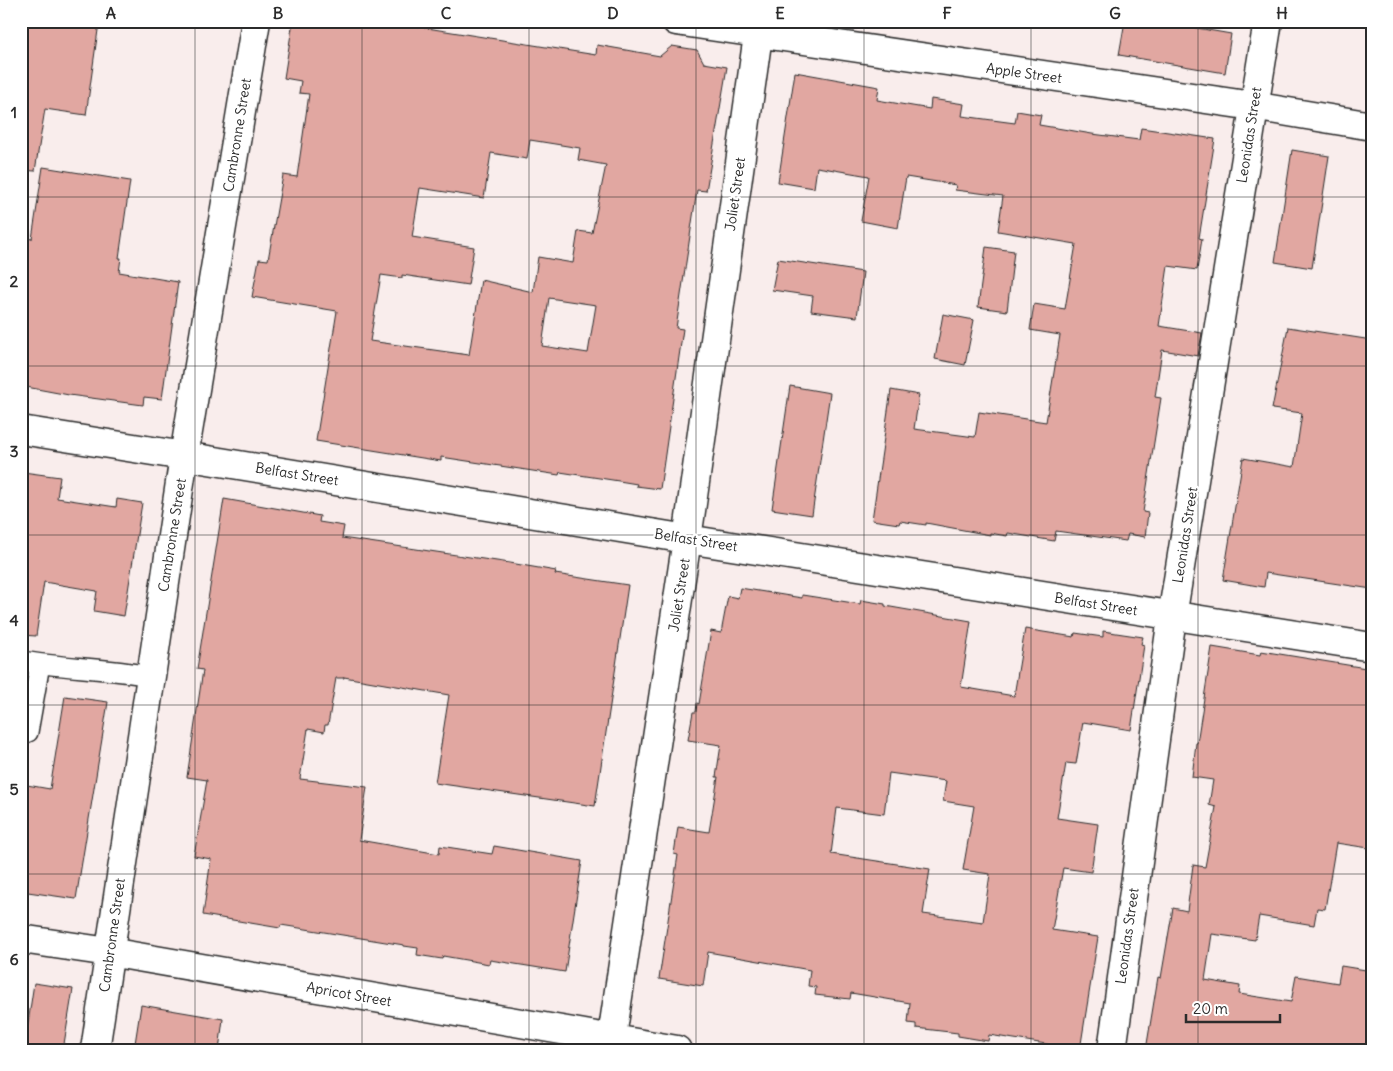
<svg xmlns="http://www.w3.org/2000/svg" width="1393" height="1071" viewBox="0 0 1393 1071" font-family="Delius,sans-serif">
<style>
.building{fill:#e1a7a1;stroke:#2b2b2b;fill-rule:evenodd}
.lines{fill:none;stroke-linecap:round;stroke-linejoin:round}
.lane-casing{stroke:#2b2b2b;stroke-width:22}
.street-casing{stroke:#2b2b2b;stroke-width:31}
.lane{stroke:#fff;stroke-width:19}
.street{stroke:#fff;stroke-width:28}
.grid{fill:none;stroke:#2b2b2b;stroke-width:1;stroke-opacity:0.55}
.labels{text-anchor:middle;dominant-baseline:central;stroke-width:4.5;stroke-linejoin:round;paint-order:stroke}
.street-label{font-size:14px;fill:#2b2b2b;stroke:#fff}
.neatline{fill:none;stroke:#2b2b2b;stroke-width:2}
.grid-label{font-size:16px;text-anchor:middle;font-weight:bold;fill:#2b2b2b}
</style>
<rect width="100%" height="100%" fill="#f9edec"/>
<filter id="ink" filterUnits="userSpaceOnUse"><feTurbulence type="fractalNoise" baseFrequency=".02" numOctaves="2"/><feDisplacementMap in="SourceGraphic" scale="10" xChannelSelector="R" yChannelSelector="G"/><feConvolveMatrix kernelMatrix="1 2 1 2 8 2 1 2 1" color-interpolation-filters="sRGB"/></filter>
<g filter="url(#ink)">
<path class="building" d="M21,21H85L99,23L86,115L45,109L35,171L21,170Z
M293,21H383L596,55L597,45L660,56L672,46L697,50L704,63L727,67L706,191L697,190L676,328L683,329L660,489L636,486L637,484L619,481L560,472L559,475L441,457V461L316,441L337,311L252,297L259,259L268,260L283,175L297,177L309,94L299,93L301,81L284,78ZM530,140L580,148L578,160L606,165L592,233L578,231L573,263L538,257L533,292L481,280L469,355L370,341L381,275L402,278V275L468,285L474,247L412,237L420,188L484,198L491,153L527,159ZM549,298L596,305L588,353L542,346Z
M1125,21H1192L1191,27L1231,34L1225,73L1119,55Z
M795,72L879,87L877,100L930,109L931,99L964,104L962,116L1015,123L1017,111L1041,115L1039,125L1092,134L1139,140L1141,128L1215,139L1199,238L1202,239L1197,270L1168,266L1159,326L1202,333L1198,356L1162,350L1155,397L1161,398L1143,512L1148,513L1145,537L1128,534L1126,541L1056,531L1054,541L1008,533L1007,536L990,533V535L926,523V525L900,521L899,524L872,520L891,390L919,395L914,429L975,437L979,412L1046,422L1060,335L1030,330L1034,304L1065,309L1076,244L998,231L1003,196L955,190L956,185L906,177L898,228L861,221L869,176L817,167L814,188L778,182Z
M1292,150L1329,156L1312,268L1275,262Z
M43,167L130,181L119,258H121L119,272L178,282L162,399L144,397L143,405L69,395L21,386V237L32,239Z
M986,247L1014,251L1007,311L978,307Z
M778,259L863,272L857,317L811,311L813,296L772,290Z
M943,314L974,320L965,365L935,359Z
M1288,327L1372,340V589L1266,573L1264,587L1223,580L1243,458L1294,467L1302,413L1272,409Z
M790,386L830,393L812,515L772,509Z
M23,472L60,477L57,498L116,507L117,499L142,503L124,616L94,611L97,591L44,582L36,636L21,635V485Z
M224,499L320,516L319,522L344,526L342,538L510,563L556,571L555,574L628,585L595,806L435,783L449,695L344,677V678H336L328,725H325L324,732L308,729L300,779L367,787L359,840L439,854L440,846L492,854L494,846L582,861L565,972L490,960L489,964L443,956L442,959L417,955L418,948L404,946V945L281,925L280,928L203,915L211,859L194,856L207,780L187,777L203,670L197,669Z
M740,588L802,598V595L860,604L861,600L885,604V606L971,621L961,687L1014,696L1025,629L1074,637L1075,633L1103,637V631L1143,637L1141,644L1144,645L1131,730L1083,722L1076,764L1066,763L1057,818L1098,824L1091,872L1063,868L1052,930L1098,937L1080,1050H1051L1052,1045L989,1035L988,1041L958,1036V1033L916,1028V1024L908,1023L910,1003L851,993L850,999L815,995L816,987L808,986L810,970L708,952L703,986L659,979L678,855L674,854L678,827L709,832L718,777H716L721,745L688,740L693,712H696L697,703L699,704L711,631L721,633L728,596L738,598ZM889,773L946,781L943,801L974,806L963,870L990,874L983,922L923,914L930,869L831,854L837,808L884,814Z
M1212,647L1260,655L1261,651L1372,669V830L1369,848L1336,843L1325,909L1317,908L1314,925L1259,916L1255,940L1212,934L1205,980L1240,986L1239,994L1291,1002L1296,976L1338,983L1341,966L1372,971V1007L1365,1050H1146L1158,977L1161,978L1173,908L1187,911L1193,865L1205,867L1216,807L1209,805L1213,780L1192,777L1196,743H1197Z
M65,696L108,702L76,899L21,891V784L50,789Z
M34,983L73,989L63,1050H24Z
M141,1005L223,1019L219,1050H134Z"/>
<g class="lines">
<g class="lane-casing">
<path id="lane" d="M21,661C64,668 107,668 150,676
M21,735L28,732L40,664"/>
</g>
<g class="street-casing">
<path id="street" d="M676,21L1253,106L1372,126
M21,430L184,456L687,539L1372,647
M21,939L109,952L677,1050
M95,1050L184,456L256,21
M610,1050L687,539L760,21
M1112,1050L1172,617L1268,21"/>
</g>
<use href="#lane" class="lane"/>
<use href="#street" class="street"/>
</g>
</g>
<path class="grid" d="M195,21V1050M362,21V1050M529,21V1050M696,21V1050M864,21V1050M1031,21V1050M1198,21V1050M21,197H1372M21,366H1372M21,535H1372M21,705H1372M21,874H1372"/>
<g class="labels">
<g class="street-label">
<text transform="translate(1024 73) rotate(8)">Apple Street</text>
<text transform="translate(237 135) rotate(-81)">Cambronne Street</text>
<text transform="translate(1249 135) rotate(-81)">Leonidas Street</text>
<text transform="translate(735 194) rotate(-82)">Joliet Street</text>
<text transform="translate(297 474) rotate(9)">Belfast Street</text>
<text transform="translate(172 535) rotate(-81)">Cambronne Street</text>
<text transform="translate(1185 535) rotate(-81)">Leonidas Street</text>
<text transform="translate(696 540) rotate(9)">Belfast Street</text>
<text transform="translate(679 595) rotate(-81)">Joliet Street</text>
<text transform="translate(1096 604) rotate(9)">Belfast Street</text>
<text transform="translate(112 935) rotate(-82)">Cambronne Street</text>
<text transform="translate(1127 936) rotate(-82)">Leonidas Street</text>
<text transform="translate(349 994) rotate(10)">Apricot Street</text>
</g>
</g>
<rect width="1393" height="1071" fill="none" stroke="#fff" stroke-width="55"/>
<path d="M1186 1014v8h94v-8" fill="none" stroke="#2b2b2b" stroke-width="2.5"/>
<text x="1193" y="1014" font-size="15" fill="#2b2b2b" stroke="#ffffff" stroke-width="4" paint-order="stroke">20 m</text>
<rect x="28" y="28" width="1338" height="1016" class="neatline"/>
<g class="grid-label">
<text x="111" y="19">A</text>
<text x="278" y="19">B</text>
<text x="446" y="19">C</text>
<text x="613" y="19">D</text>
<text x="780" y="19">E</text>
<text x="947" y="19">F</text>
<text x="1115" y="19">G</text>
<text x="1282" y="19">H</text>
<text x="14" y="118">1</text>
<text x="14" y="287">2</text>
<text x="14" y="457">3</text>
<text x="14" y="626">4</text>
<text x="14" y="795">5</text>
<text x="14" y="965">6</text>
</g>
</svg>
